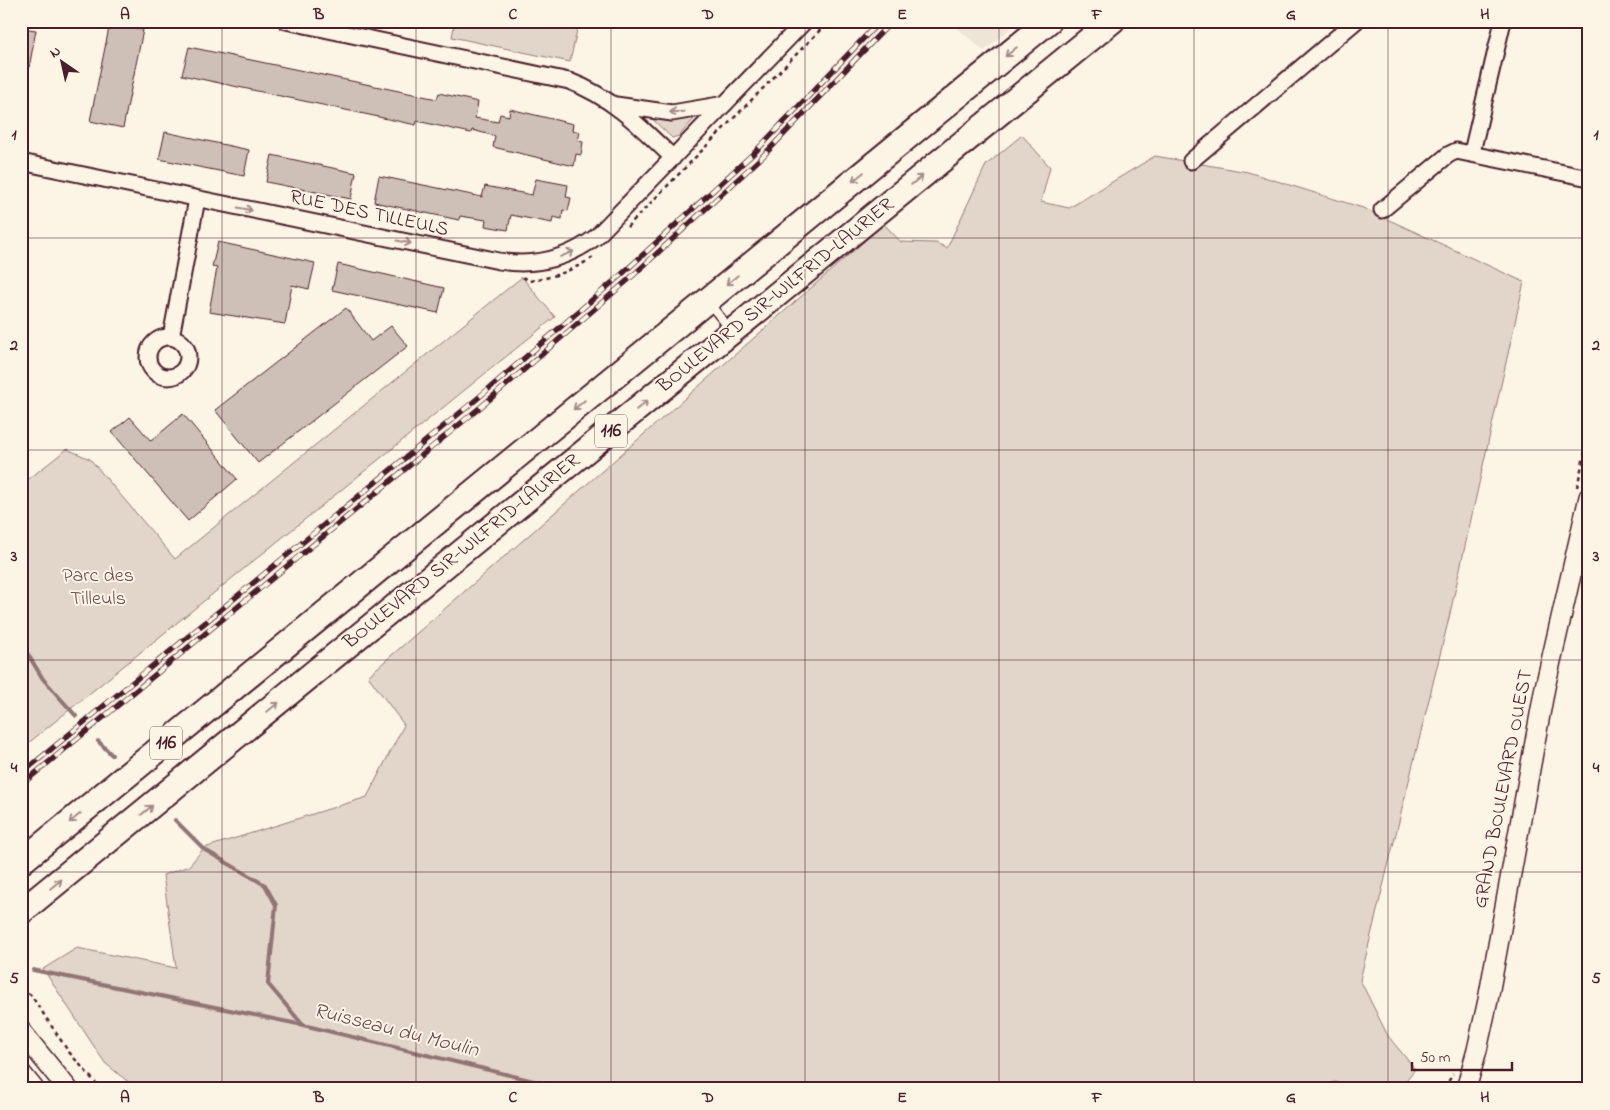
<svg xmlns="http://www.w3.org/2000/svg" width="1610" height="1110" viewBox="0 0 1610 1110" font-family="'Indie Flower',sans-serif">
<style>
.built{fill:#eee5d7}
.green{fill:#e2d5ca;stroke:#967a7a}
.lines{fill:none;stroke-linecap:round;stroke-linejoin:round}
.stream{stroke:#917474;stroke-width:4}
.building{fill:#cfc0b7;stroke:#4a1f2b}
.service-casing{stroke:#4a1f2b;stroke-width:11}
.minor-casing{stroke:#4a1f2b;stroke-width:19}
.tertiary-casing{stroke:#4a1f2b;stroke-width:22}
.primary-casing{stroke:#4a1f2b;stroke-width:28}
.path{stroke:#4a1f2b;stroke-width:2.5;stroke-dasharray:4 4;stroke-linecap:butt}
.service{stroke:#fcf5e5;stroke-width:8}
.minor{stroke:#fcf5e5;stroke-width:15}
.tertiary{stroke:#fcf5e5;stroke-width:19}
.primary{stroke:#fcf5e5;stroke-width:24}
.rail-casing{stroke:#4a1f2b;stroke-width:5.5}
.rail{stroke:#fcf5e5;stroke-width:4;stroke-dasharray:11;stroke-linecap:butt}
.oneway{stroke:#a38a88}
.grid{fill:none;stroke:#4a1f2b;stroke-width:1;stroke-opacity:0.55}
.labels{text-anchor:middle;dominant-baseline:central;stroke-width:4;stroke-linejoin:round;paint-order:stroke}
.shield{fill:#fcf5e5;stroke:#7f5f63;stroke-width:1}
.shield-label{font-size:19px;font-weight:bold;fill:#4a1f2b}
.street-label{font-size:20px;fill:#4a1f2b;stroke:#fcf5e5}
.park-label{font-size:20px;fill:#704c53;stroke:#fcf5e5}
.water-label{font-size:21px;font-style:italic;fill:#6d4950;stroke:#fcf5e5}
.neatline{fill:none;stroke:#4a1f2b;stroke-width:2}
.grid-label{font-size:16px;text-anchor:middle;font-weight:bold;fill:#4a1f2b}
</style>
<rect width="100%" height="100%" fill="#fcf5e5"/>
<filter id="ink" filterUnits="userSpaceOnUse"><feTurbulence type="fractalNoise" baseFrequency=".02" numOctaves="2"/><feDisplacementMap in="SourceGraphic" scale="10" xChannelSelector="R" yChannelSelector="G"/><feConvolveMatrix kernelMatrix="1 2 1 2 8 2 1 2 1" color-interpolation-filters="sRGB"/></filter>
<g filter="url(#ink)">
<path class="built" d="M949,21H1019L984,51Z"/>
<path class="green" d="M455,21H579L570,62L452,37Z
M649,116L694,119L679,136L672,138Z
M1022,135L1050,167L1041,202L1069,208L1155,156L1248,172L1363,208L1524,282L1449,618L1360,980L1388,1036L1415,1069L1400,1088L1333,1082L1325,1089H137L105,1063L43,969L77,948L176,968L163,875L189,866L204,848L367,797L404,725L368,676L884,224L901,242L936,243L947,248L986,165Z
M522,277L555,317L21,749V485L67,449L90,459L175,559Z"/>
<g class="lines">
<path class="stream" d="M21,643L43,679L76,716
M98,741L112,755
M175,820L205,850L265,885L276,905L268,984L303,1025L567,1089
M33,970L303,1025"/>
</g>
<path class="building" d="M110,23L143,30L123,128L90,121Z
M21,28L36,30L27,79H21Z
M189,47L437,99L439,93L478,102L475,118L498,122L500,114L509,116L510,109L573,124L572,130L580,132L578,141L583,142L581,155L576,154L574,166L493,147L495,136L472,130L471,133L417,121L416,125L182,75Z
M165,132L249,150L244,176L159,159Z
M272,155L356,173L351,199L266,182Z
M379,176L482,197L485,186L532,195L536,179L568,185L566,197L571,198L568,211L563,210L562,219L553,217L552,223L511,215L508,230L485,226L486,220L460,216L459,220L374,202Z
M218,242L315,263L309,289L292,285L285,324L209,312L217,268L212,267Z
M338,264L444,288L438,313L332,290Z
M346,308L371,341L391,326L408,346L258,463L215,410Z
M183,414L237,479L188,521L112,432L130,417L151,441Z"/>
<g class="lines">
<g class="service-casing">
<path id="service" d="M708,302L731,330"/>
</g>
<g class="minor-casing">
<path id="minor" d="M286,21L569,81C612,97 641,127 673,158
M616,105L672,113L725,104
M1472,152L1503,21
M1191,161L1356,21
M21,162L499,261C535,267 567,259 596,237L805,21
M1382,210L1448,155L1456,151L1589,178
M148 357a20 20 0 1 1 40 0a20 20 0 1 1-40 0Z
M171,337L197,199"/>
</g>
<g class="tertiary-casing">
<path id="tertiary" d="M21,1031L68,1089
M21,1073L34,1089
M1466,1089L1477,1050L1488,1000L1545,687L1589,497"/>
</g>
<g class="primary-casing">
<path id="primary" d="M21,862L1049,21
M21,912L1112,21"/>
</g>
<path class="path" d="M627,227L829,21
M523,277L529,281C553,278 574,270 595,256
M1577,487L1589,435
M21,989L31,995L68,1051L101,1089
M1449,1089L1448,1082L1453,1074"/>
<use href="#service" class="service"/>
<use href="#minor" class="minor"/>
<use href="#tertiary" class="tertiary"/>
<use href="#primary" class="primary"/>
<g class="rail-casing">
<path id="rail" d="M21,774L478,398L622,274L756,151L880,21
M21,785L483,405L628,280L762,157L892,21"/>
</g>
<use href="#rail" class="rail"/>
</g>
<defs><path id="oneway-shaft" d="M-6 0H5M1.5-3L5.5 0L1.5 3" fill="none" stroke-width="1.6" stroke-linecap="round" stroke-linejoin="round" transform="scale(1.25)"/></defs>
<g class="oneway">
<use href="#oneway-shaft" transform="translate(1011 52) rotate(141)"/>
<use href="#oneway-shaft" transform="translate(677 112) rotate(178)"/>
<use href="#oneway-shaft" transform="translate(858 177) rotate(141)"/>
<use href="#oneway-shaft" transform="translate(917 180) rotate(-39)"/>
<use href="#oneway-shaft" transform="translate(245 209) rotate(12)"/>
<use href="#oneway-shaft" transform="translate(404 242) rotate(12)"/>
<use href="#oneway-shaft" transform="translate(567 254) rotate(-23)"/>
<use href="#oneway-shaft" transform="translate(732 280) rotate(141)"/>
<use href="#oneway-shaft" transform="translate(579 405) rotate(141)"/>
<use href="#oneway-shaft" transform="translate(642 405) rotate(-39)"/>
<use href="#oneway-shaft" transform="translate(273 707) rotate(-39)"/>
<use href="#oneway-shaft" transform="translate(147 810) rotate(-39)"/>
<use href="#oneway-shaft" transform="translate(75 818) rotate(141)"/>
<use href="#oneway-shaft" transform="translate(56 884) rotate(-39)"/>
</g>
</g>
<path class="grid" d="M222,21V1089M416,21V1089M611,21V1089M805,21V1089M999,21V1089M1194,21V1089M1388,21V1089M21,238H1589M21,450H1589M21,660H1589M21,872H1589"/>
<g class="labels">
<g class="shield">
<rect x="595" y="414.5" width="32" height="33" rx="4"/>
<rect x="150" y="726.5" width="32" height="33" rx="4"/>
</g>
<g class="shield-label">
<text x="611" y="431">116</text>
<text x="166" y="743">116</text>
</g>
<g class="street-label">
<text transform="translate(369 214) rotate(12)">RUE DES TILLEULS</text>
<text transform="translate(776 296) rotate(-39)">BOULEVARD SIR-WILFRID-LAURIER</text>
<text transform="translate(462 552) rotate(-39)">BOULEVARD SIR-WILFRID-LAURIER</text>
<text transform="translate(1504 789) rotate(-79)">GRAND BOULEVARD OUEST</text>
</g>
<g class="park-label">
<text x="98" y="576">Parc des<tspan x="98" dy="23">Tilleuls</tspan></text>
</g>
<g class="water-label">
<text transform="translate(396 1031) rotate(14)">Ruisseau du Moulin</text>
</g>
</g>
<rect width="1610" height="1110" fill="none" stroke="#fcf5e5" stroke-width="55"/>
<g transform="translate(62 62) rotate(326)" stroke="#fcf5e5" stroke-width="4" paint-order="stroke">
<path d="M0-4L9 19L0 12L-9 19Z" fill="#4a1f2b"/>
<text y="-8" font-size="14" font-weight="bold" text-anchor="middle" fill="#4a1f2b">N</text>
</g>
<path d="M1412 1062v8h100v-8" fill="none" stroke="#4a1f2b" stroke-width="2.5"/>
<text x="1420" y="1062" font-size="15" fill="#4a1f2b" stroke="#fcf5e5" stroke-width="4" paint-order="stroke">50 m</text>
<rect x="28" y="28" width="1554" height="1054" class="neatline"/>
<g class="grid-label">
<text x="125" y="19">A</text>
<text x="319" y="19">B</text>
<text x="513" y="19">C</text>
<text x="708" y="19">D</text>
<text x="902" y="19">E</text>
<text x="1097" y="19">F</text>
<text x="1291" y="19">G</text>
<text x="1485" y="19">H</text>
<text x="14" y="139">1</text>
<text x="1596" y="139">1</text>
<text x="14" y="350">2</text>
<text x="1596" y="350">2</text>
<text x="14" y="561">3</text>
<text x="1596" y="561">3</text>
<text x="14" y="772">4</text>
<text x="1596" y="772">4</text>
<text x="14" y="983">5</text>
<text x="1596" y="983">5</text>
<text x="125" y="1102">A</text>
<text x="319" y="1102">B</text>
<text x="513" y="1102">C</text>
<text x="708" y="1102">D</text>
<text x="902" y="1102">E</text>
<text x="1097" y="1102">F</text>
<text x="1291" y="1102">G</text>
<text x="1485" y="1102">H</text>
</g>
</svg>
